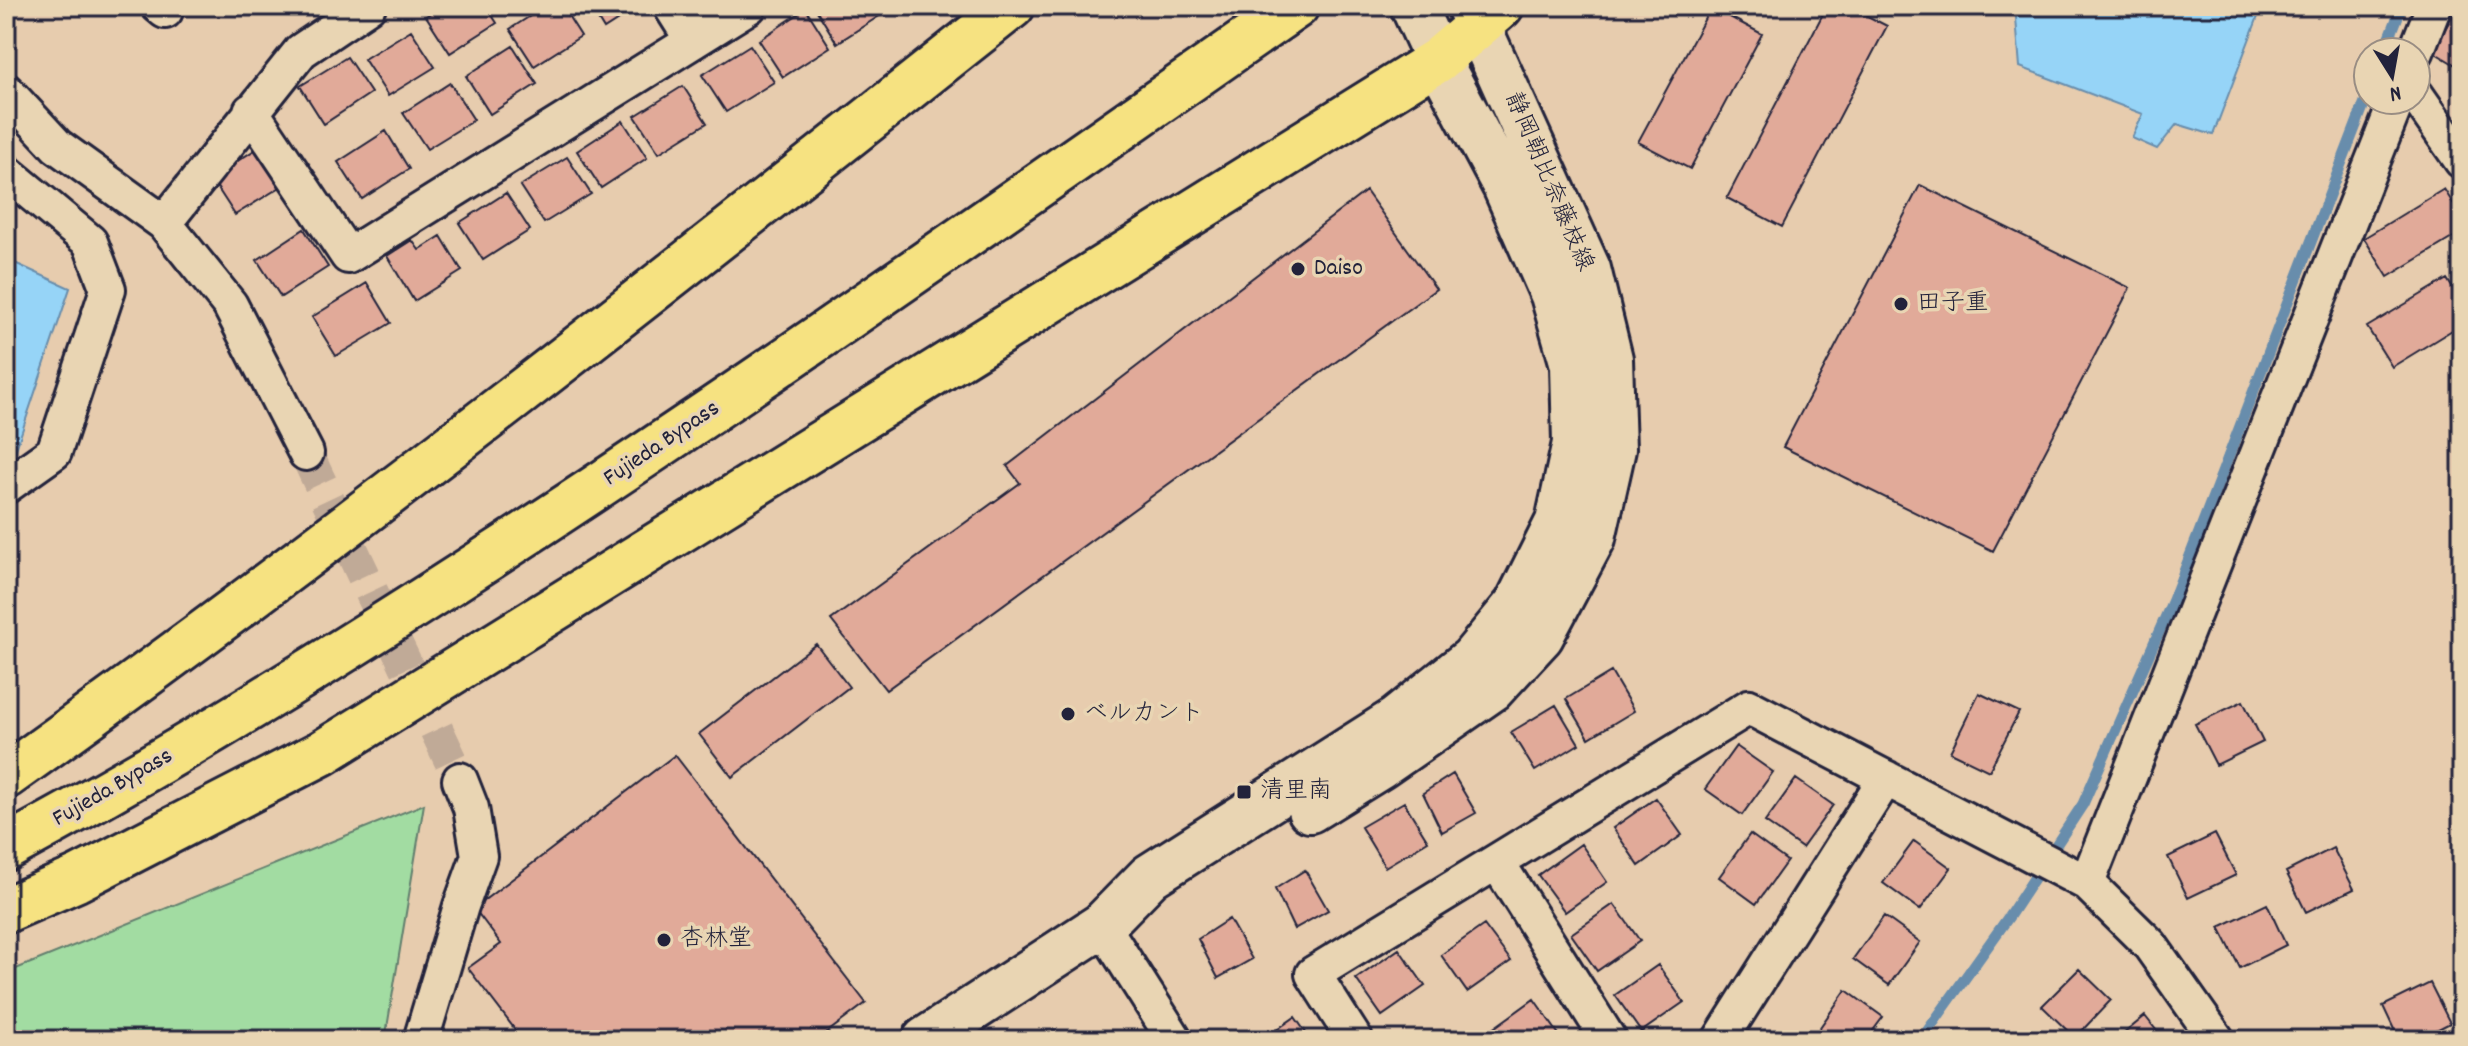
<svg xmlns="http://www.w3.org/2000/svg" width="2468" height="1046" viewBox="0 0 2468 1046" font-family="Dekko,'Klee One',sans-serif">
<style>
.green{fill:#a2dca2;stroke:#627f6e;stroke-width:2}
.water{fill:#96d4f7;stroke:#688dac;stroke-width:2}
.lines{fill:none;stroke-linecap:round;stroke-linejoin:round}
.stream{stroke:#688dac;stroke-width:11}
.building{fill:#e1aa99;stroke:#22223b;stroke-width:2}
.street-tunnel{stroke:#c0aa97;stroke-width:34;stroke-dasharray:34 17;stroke-linecap:butt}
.street-casing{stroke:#22223b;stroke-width:40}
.secondary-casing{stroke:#22223b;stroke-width:50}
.highway-casing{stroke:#22223b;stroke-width:50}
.street{stroke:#e9d5b3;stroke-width:34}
.secondary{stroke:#e9d5b3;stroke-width:44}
.highway{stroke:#f6e281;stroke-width:44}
.poi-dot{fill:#22223b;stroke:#e9d5b3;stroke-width:3}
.labels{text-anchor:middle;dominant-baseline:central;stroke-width:7;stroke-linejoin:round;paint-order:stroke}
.street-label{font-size:24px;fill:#22223b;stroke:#e9d5b3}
.poi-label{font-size:24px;fill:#22223b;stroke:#e9d5b3;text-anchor:start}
</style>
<rect width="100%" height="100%" fill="#e7ccae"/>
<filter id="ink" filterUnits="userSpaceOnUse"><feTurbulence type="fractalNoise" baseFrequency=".0125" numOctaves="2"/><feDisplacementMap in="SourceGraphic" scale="16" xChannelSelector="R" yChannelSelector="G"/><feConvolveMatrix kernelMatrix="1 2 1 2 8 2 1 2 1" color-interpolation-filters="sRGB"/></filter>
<g filter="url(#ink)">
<path class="green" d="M424,804L385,1040H6V973Z"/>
<path class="water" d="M2015,6H2262L2213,135L2177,124L2157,149L2132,138L2143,114L2020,67Z
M6,259L70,288L15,452L6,457Z"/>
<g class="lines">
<path class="stream" d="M2384,52L2402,6
M1921,1040L2010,915L2083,804L2173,600L2368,94"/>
</g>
<path class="building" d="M441,6H486L497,23L450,53L426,16Z
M546,6H562L581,36L534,66L510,29Z
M590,6H640L604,29Z
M814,6H880L884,13L837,43Z
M1827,6H1848L1887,26L1782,227L1727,198Z
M1711,7L1762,34L1690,169L1638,142Z
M806,9L830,47L783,77L759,40Z
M2455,12L2462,16V69L2432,51Z
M411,30L435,67L388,96L364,59Z
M750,45L774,82L726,112L702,75Z
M513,46L537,84L490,114L466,76Z
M347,57L371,93L324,124L300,86Z
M450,83L474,120L427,149L403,113Z
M683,86L707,123L659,153L635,116Z
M623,121L647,158L601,188L577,151Z
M386,131L409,169L362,199L338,162Z
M258,148L282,186L235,215L211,178Z
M567,157L591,194L544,223L520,186Z
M1920,185L2130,288L1993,551L1783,447Z
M2444,189L2462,218V232L2388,277L2364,238Z
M1366,191L1436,289L886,690L831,620L1020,483L1007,466Z
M506,193L530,230L483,260L459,223Z
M304,229L328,267L281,297L257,260Z
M441,236L462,271L414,301L387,256L412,240L419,250Z
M2447,279L2462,303V324L2392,367L2367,327Z
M367,283L391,323L336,356L312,317Z
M816,644L849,687L732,777L699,734Z
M1611,672L1634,711L1589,738L1566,699Z
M1979,693L2019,712L1989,771L1950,752Z
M2243,701L2263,742L2216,765L2195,724Z
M1556,705L1579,744L1535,771L1511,732Z
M1736,746L1773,772L1742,815L1705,789Z
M675,755L866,1003L817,1040H523L468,968L501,944L474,908Z
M1453,774L1476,813L1442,832L1423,793Z
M1796,779L1833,805L1802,848L1765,822Z
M1656,798L1682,835L1639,866L1613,828Z
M1404,802L1428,841L1385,867L1361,827Z
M1750,834L1787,861L1756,904L1719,877Z
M2215,834L2236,875L2188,898L2168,857Z
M1914,841L1951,868L1920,910L1883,883Z
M1581,844L1607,882L1565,912L1538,875Z
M2333,848L2354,889L2306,912L2286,872Z
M1305,870L1328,910L1294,929L1275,889Z
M1614,904L1640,941L1597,971L1571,934Z
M2267,904L2286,945L2240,968L2219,927Z
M1884,916L1920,942L1889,985L1853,959Z
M1229,919L1252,959L1218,978L1198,939Z
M1484,925L1511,961L1467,992L1441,955Z
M1399,949L1425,986L1382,1016L1356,979Z
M1658,965L1684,1002L1641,1032L1615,995Z
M2079,969L2111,1000L2075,1038L2042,1006Z
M2430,983L2450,1023L2417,1040H2399L2383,1006Z
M1846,990L1883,1017L1866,1040H1826L1816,1033Z
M1534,999L1560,1036L1555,1040H1498L1491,1030Z
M2145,1016L2164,1040H2116Z
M1295,1017L1311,1040H1262Z"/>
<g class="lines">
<path class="street-tunnel" d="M306,453L460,780"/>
<g class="street-casing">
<path id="street" d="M159,6L165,11
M671,6L693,41
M2416,52L2434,6
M6,91L57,146L164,223L230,305L306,453
M2416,95L2462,161
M251,111L348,256L749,6
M6,172L90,242L108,289L54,452L6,486
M164,223L301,51L368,6
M1497,862L1609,1040
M2087,883L2397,100
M1102,925L1175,1040
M421,1040L461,906L479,856L471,808L460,780
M1355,1040L1313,974L1749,707L2087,883L2150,945L2217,1040
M1720,1040L1886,778"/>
</g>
<g class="secondary-casing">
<path id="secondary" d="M1310,810L1381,766L1492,689L1541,636L1593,538L1613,449L1610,359L1588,269L1469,6
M925,1040L1102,925L1150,876L1397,719L1472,659L1517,604L1558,522L1575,443L1573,365L1553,295L1505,186L1438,60L1413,6"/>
</g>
<g class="highway-casing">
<path id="highway" d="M6,776C350,531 681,269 1012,6
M6,848C179,755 345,651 510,544C776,371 1035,187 1296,6
M6,910L77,879L322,753L1438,60L1501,6"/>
</g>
<use href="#street" class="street"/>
<use href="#secondary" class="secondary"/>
<use href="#highway" class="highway"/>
</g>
</g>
<g class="poi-dot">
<circle cx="1298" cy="269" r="8"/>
<circle cx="1901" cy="304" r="8"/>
<circle cx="1068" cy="714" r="8"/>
<rect x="1236" y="784" width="16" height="16" rx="4"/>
<circle cx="664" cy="940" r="8"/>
</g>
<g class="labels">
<g class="street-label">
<text transform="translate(1548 182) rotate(67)">静岡朝比奈藤枝線</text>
<text transform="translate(662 444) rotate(-34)">Fujieda Bypass</text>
<text transform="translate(113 788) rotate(-30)">Fujieda Bypass</text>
</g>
<g class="poi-label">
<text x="1314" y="269">Daiso</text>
<text x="1917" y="304">田子重</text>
<text x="1084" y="714">ベルカント</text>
<text x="1260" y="792">清里南</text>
<text x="680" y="940">杏林堂</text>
</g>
</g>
<rect width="2468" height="1046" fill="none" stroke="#e9d5b3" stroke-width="32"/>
<rect x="16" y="16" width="2436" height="1014" fill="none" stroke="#22223b" stroke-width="3" filter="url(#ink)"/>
<g transform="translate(2392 76) rotate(169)"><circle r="38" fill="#e9d5b3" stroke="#998d83" stroke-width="2"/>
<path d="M0-6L14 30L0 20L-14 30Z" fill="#22223b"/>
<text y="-12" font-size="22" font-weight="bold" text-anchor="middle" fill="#22223b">N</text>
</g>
</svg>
